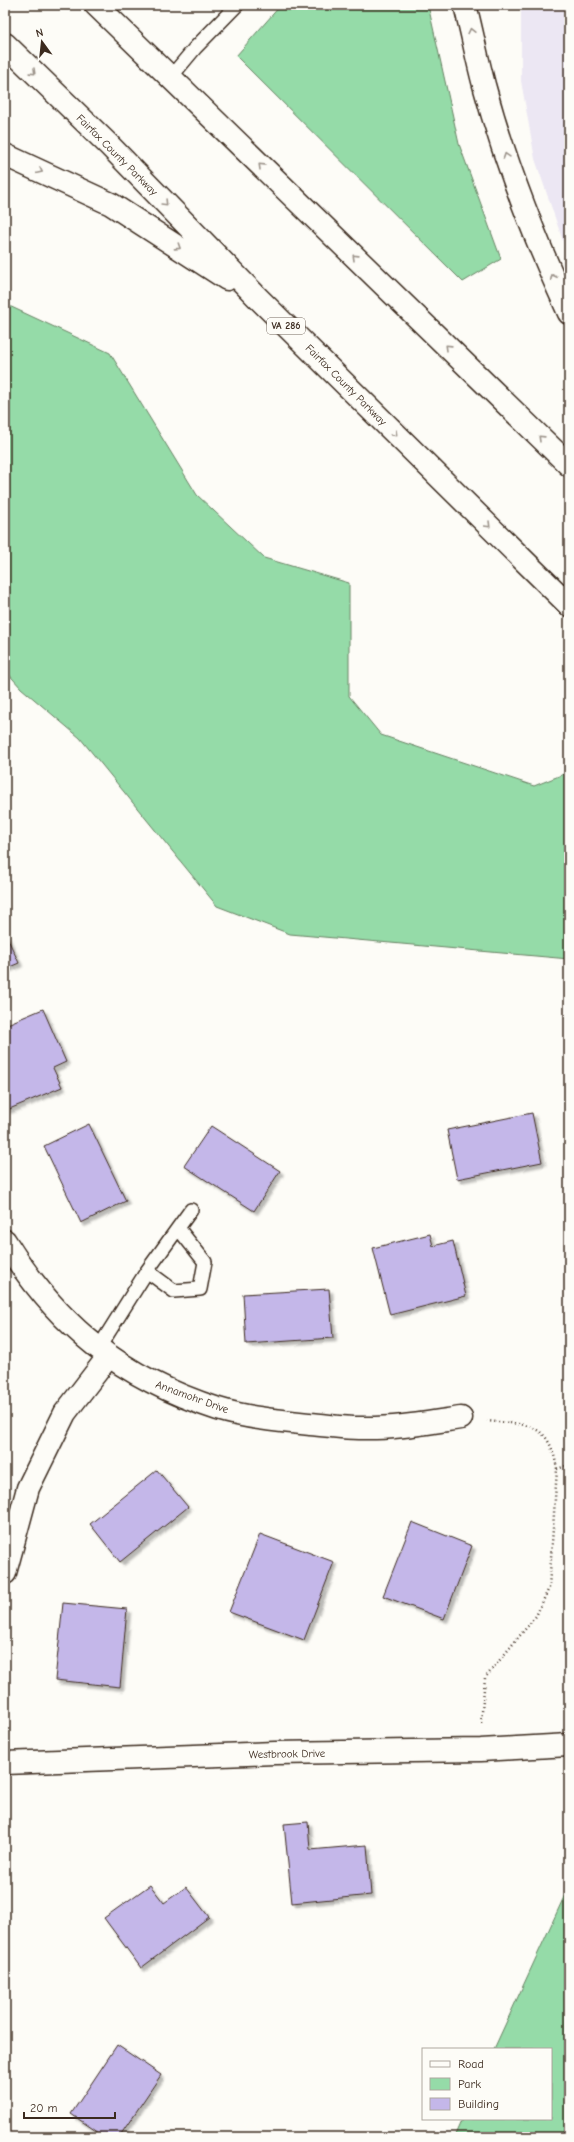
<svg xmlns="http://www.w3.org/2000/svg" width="574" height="2142" viewBox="0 0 574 2142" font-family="'Comic Neue',sans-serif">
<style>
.built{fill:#ece7f3}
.green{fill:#95dba8;stroke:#688263}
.building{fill:#c4b7e9;stroke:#3b2a1e;filter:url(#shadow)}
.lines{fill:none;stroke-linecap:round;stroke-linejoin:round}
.lane-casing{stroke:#3b2a1e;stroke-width:16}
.street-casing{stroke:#3b2a1e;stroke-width:25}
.highway-casing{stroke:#3b2a1e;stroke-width:25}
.path{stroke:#3b2a1e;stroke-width:2.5;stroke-dasharray:1 3;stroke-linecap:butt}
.lane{stroke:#fdfcf7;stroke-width:13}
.street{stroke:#fdfcf7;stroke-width:22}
.highway{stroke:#fdfcf7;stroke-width:22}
.oneway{stroke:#9c938a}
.labels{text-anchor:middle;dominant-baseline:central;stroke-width:3;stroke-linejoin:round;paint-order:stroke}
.shield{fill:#fdfcf7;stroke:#75695f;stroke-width:1}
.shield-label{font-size:10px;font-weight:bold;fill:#3b2a1e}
.street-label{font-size:11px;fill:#3b2a1e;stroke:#fdfcf7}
</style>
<defs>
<filter id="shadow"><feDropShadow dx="3.5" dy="3.5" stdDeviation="1" flood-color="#0004"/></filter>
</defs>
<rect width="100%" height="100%" fill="#fdfcf7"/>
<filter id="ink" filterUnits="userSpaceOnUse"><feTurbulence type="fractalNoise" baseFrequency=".025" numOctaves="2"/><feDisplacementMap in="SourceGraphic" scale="8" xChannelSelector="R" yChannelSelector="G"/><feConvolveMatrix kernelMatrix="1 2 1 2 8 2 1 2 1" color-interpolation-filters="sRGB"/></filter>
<g filter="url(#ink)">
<path class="built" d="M521,5H569V253L565,247L535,159L521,81Z"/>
<path class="green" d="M281,5H428L459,144L501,259L463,282L236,56Z
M5,304L110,353L197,495L264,558L349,583V696L381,735L534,786L569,772V959L290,934L217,906L80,738L21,688L5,670Z
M569,1886V2137H454L462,2119H551V2049H494Z"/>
<path class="building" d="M5,933L19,963L5,969Z
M43,1009L66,1062L53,1068L62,1087L7,1110L5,1106V1025Z
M532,1113L542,1162L457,1179L447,1130Z
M89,1124L126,1201L81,1223L44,1146Z
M211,1126L280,1171L254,1211L184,1166Z
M430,1234L433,1246L453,1241L466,1296L390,1315L373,1248Z
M329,1289L333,1338L246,1344L243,1294Z
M157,1470L188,1507L120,1562L90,1524Z
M412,1522L472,1546L444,1619L383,1596Z
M260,1534L334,1562L304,1640L229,1612Z
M63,1603L127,1609L120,1687L55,1680Z
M308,1822L310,1850L367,1845L371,1895L292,1903L284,1824Z
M150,1885L164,1903L186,1887L209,1917L141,1968L104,1918Z
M117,2045L161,2075L119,2137H105L71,2114Z"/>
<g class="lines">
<g class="lane-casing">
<path id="lane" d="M170,78L195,48L237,5
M147,1271L174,1291L200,1289L205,1262L178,1228
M98,1349L147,1271L191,1210"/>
</g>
<g class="street-casing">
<path id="street" d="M5,1241C58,1327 122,1378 218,1409C247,1418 280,1421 310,1424C326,1425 343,1428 359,1428C393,1429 427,1423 461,1418
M5,1573L28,1488L65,1413L108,1357
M5,1763L275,1753L481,1750L569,1745"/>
</g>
<g class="highway-casing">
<path id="highway" d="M96,5L569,465
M465,5C472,32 477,59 484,85C505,163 535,239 569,313
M5,44L109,145L259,299L569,605
M5,155L111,204L227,279"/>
</g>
<path class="path" d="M557,1469L566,1466L569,1462
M481,1723L485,1678L536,1616L549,1588L557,1469C549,1421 528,1425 487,1421"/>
<use href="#lane" class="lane"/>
<use href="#street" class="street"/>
<use href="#highway" class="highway"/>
</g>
<defs><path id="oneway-chevron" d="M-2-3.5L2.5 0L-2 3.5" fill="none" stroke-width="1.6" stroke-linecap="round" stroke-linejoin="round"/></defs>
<g class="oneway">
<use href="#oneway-chevron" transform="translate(471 31) rotate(-103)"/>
<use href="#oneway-chevron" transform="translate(33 72) rotate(44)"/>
<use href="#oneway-chevron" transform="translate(506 156) rotate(-108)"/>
<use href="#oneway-chevron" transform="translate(261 166) rotate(-136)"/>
<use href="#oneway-chevron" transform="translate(40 171) rotate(25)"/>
<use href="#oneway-chevron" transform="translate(165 203) rotate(46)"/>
<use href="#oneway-chevron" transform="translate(178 247) rotate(33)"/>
<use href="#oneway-chevron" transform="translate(355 257) rotate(-136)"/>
<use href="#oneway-chevron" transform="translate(553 277) rotate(-115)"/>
<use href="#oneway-chevron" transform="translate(448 347) rotate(-136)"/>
<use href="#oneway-chevron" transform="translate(395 434) rotate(45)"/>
<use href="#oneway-chevron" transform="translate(541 438) rotate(-136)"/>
<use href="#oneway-chevron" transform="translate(488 525) rotate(45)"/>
</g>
</g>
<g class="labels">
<rect class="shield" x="267" y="318" width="38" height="16" rx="3"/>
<g class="shield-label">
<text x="286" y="326">VA 286</text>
</g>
<g class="street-label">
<text transform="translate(117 155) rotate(45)">Fairfax County Parkway</text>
<text transform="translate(346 385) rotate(45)">Fairfax County Parkway</text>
<text transform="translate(192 1397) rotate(20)">Annamohr Drive</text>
<text transform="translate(287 1754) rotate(-1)">Westbrook Drive</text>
</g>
</g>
<rect width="574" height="2142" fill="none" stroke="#fdfcf7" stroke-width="20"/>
<rect x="10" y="10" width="554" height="2122" fill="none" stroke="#3b2a1e" stroke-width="1.5" filter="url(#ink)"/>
<rect x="422" y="2048" width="130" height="72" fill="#fdfcf7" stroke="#afa8a0"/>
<rect x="430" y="2061" width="20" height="6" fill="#fdfcf7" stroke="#afa8a0"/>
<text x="458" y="2068" font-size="12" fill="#3b2a1e">Road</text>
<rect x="430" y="2078" width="20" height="12" fill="#95dba8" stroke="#afa8a0"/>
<text x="458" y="2088" font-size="12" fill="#3b2a1e">Park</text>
<rect x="430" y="2098" width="20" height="12" fill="#c4b7e9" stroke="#afa8a0"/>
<text x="458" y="2108" font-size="12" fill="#3b2a1e">Building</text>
<g transform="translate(42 42) rotate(345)" stroke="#fdfcf7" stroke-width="3" paint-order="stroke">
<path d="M0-3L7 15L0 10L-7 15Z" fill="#3b2a1e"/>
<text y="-6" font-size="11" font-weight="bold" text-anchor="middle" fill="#3b2a1e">N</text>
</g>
<path d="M24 2112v6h91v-6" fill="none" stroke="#3b2a1e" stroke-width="2"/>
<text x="30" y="2112" font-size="12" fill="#3b2a1e" stroke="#fdfcf7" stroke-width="3" paint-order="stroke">20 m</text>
</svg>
